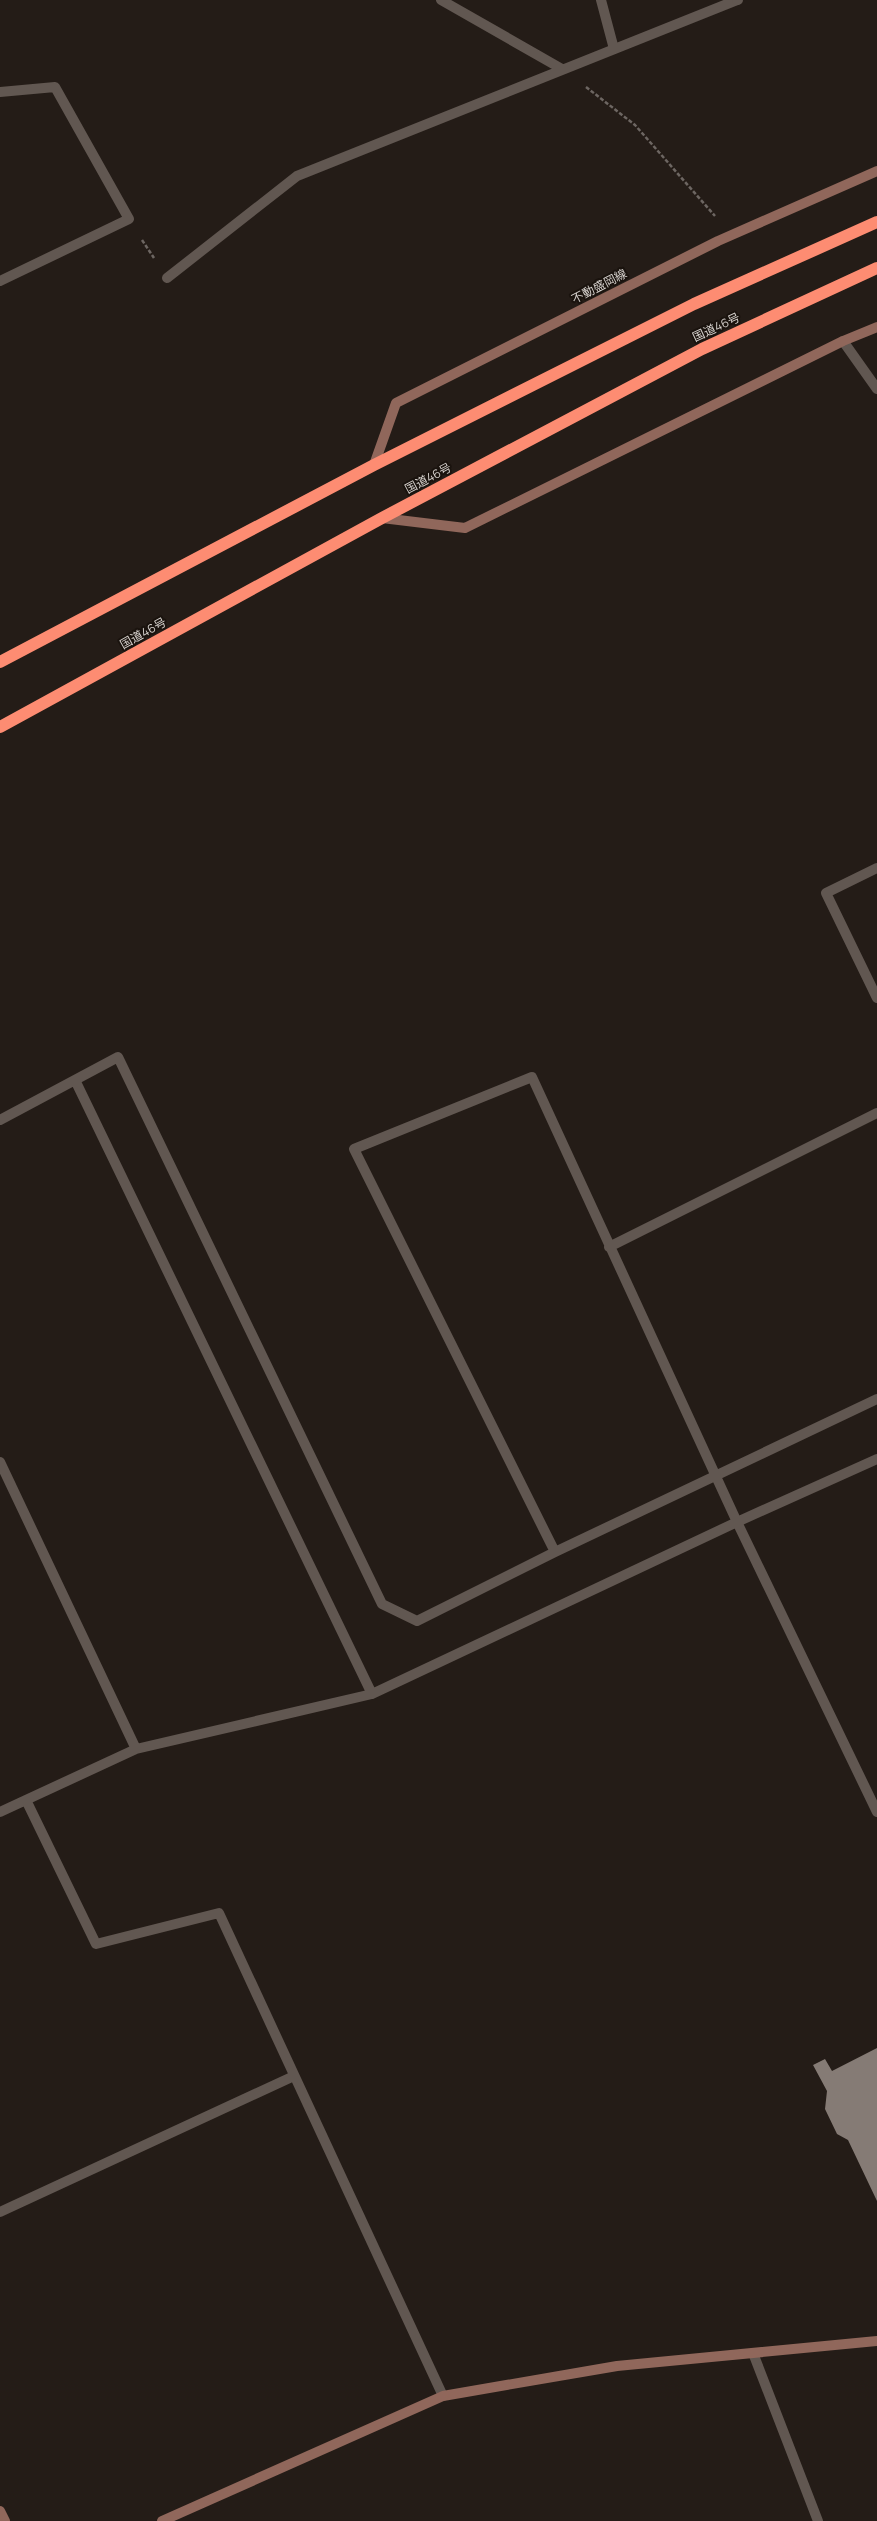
<svg xmlns="http://www.w3.org/2000/svg" width="877" height="2521" viewBox="0 0 877 2521" font-family="Manrope,'Noto Sans JP',sans-serif">
<style>
.building{fill:#857b75}
.lines{fill:none;stroke-linecap:round;stroke-linejoin:round}
.path{stroke:#6d6662;stroke-width:2.5;stroke-dasharray:4 2;stroke-linecap:butt}
.lane{stroke:#615751;stroke-width:10}
.street{stroke:#615751;stroke-width:10}
.secondary{stroke:#90675b;stroke-width:10}
.highway{stroke:#fd8c72;stroke-width:12}
.labels{text-anchor:middle;dominant-baseline:central;stroke-width:4;stroke-linejoin:round;paint-order:stroke}
.street-label{font-size:12px;fill:#d7d2ce;stroke:#1a130e}
</style>
<rect width="100%" height="100%" fill="#241c17"/>
<path class="building" d="M877,2048V2201L848,2140L837,2134L825,2109L827,2091L813,2065L825,2059L832,2071Z"/>
<g class="lines">
<path class="path" d="M586,87L635,125L715,216
M142,240L154,258"/>
<path class="lane" d="M441,0L562,69
M601,0L614,49
M167,278L297,176L737,0"/>
<path class="street" d="M737,0H738
M0,92L55,87L129,219L0,281
M843,341L877,389
M877,868L826,893L877,998
M75,1080L372,1694
M0,1120L118,1057L382,1604L417,1621L555,1552L877,1399
M609,1247L877,1113
M0,1462L136,1749
M555,1552L354,1149L532,1077L737,1522L877,1812
M26,1800L96,1944L219,1913L443,2396
M0,1812L136,1749L372,1694L737,1522L877,1459
M0,2212L294,2076
M753,2353L818,2521"/>
<path class="secondary" d="M374,465L396,403L718,241L877,171
M382,518L465,528L843,341L877,327
M0,2511L5,2521
M162,2521L443,2396L617,2366L877,2341"/>
<path class="highway" d="M0,662L374,465L694,304L877,222
M0,727L382,518L702,349L877,268"/>
</g>
<g class="labels">
<g class="street-label">
<text transform="translate(599 286) rotate(-27)">不動盛岡線</text>
<text transform="translate(716 327) rotate(-25)">国道46号</text>
<text transform="translate(428 478) rotate(-28)">国道46号</text>
<text transform="translate(143 633) rotate(-29)">国道46号</text>
</g>
</g>
</svg>
